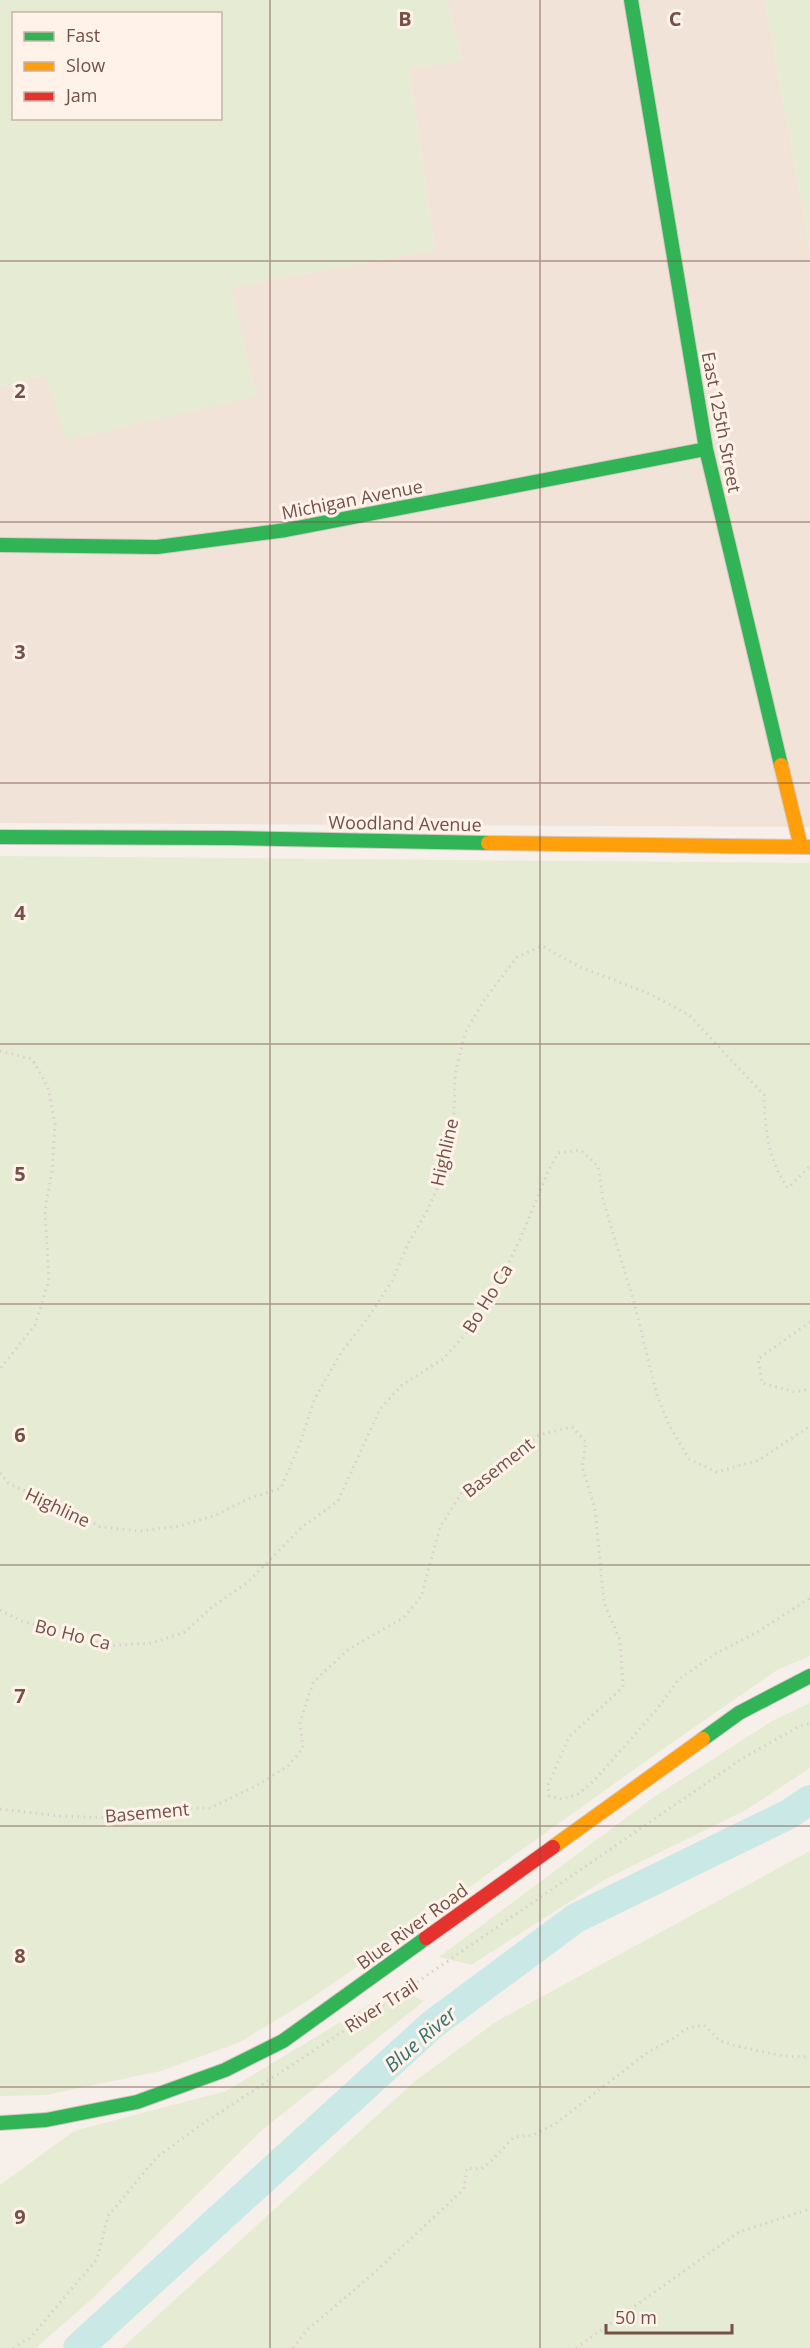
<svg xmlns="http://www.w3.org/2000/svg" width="810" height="2348" viewBox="0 0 810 2348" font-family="'Open Sans',sans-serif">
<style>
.residential{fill:#f2e3d9}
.green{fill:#e6ecd3;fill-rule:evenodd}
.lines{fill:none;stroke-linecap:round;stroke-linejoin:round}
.river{stroke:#cae9e6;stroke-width:30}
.fast-casing{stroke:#d6cac6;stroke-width:16}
.slow-casing{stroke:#d6cac6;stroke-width:16}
.jam-casing{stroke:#d6cac6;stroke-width:16}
.path{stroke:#dacfcc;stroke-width:3;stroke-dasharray:1.5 4.5;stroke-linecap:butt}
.fast{stroke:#30b455;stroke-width:14}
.slow{stroke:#ff9f0a;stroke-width:14}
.jam{stroke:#e5322d;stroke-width:14}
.grid{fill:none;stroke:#755048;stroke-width:1.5;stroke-opacity:0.55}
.labels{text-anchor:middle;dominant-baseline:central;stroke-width:6;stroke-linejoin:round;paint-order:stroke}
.street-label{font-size:18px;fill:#755048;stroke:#fff3e9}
.water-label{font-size:20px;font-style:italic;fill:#397473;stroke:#fff3e9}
.grid-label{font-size:20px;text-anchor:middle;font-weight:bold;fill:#755048;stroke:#fff3e9;stroke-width:6;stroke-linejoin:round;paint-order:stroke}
</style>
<rect width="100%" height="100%" fill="#f7efe9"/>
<path class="residential" d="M447,0H765L810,249V827L0,823V386L45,375L256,396L230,287L435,250L409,68L462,60Z"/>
<path class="green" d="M0,0H447L462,60L409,68L435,250L231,287L256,396L67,440L45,375L0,386ZM14,14H220V118H14Z
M765,0H810V249Z
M0,856L810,863V1656L777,1670L653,1756L384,1948L306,2002L240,2042L161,2071L46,2095L0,2096Z
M810,1703V1768L746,1810L604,1880L471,1965L439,1957L654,1797L772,1721Z
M810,1851V2348H122L415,2081L497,2021Z
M397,1988L424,2001L261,2131L94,2297L36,2348H0V2185L74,2131L226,2091Z"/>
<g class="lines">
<path class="river" d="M78,2348L433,2024L576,1918L789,1814L810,1800"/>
<g class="fast-casing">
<path id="fast" d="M631,0L706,449L781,765
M0,545L157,547L286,530L706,449
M0,837L231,838L488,843
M703,1739L739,1713L810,1676
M0,2123L46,2120L137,2102L225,2070L283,2041L426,1938"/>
</g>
<g class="slow-casing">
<path id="slow" d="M781,765L801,847
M488,843L810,847
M553,1847L703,1739"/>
</g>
<g class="jam-casing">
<path id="jam" d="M426,1938L553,1847"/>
</g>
<path class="path" d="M0,1051L32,1059L48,1087L55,1124L52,1171L45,1210L49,1280L35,1325L0,1369
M810,1322L758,1359L762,1383L795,1392L810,1389
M0,1473L9,1484L78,1513L100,1527L141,1531L180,1526L216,1515L248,1499L281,1488L299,1446L315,1398L342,1351L370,1315L392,1281L409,1242L426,1213L439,1184L442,1151L454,1113L455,1075L465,1033L485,999L517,957L542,946L580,967L650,994L689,1015L764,1095C765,1128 768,1161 788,1188L810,1166
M0,1610L24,1622L70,1632L106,1646L152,1643L185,1632L212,1607L248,1582L302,1527L338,1501L380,1409L402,1385L443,1359L470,1329L496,1290L521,1237L547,1174L558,1153L581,1150L598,1166L603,1200L634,1302L657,1395L668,1423L689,1459L717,1472L759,1460L810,1426
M0,1809L60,1816L112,1818L173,1808H210L256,1786L288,1766L303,1748L300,1723L313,1682L349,1649L403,1618L421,1597L440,1527L462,1492L539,1435L572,1427L586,1442L582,1466L595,1509L604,1603L620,1640L623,1687L569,1737L548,1785L549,1796L562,1799L578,1794L593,1782L657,1709L679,1679L715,1654L756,1633L810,1598
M13,2348L30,2338L97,2259L108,2216L157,2157L198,2127L410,1987L743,1758L798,1727L810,1723
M293,2348L307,2330L373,2274L464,2189L467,2168L481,2169L490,2162L514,2137L533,2135L555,2124L648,2052L676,2037L685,2029L704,2025L720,2041L737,2046L783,2056L810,2057
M576,2348L739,2232L810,2209"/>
<use href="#fast" class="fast"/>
<use href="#slow" class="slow"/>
<use href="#jam" class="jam"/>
</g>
<path class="grid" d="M270,0V2348M540,0V2348M0,261H810M0,522H810M0,783H810M0,1044H810M0,1304H810M0,1565H810M0,1826H810M0,2087H810"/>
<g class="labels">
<g class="street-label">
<text transform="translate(722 422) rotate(79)">East 125th Street</text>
<text transform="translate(352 499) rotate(-11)">Michigan Avenue</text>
<text transform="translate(405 823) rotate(1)">Woodland Avenue</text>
<text transform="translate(444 1152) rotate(-77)">Highline</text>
<text transform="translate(487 1298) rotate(-58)">Bo Ho Ca</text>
<text transform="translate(498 1467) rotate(-38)">Basement</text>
<text transform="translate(58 1507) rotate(25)">Highline</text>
<text transform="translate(73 1634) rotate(14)">Bo Ho Ca</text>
<text transform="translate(147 1812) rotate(-5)">Basement</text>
<text transform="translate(412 1926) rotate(-36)">Blue River Road</text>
<text transform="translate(381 2005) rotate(-33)">River Trail</text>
</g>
<g class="water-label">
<text transform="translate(420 2039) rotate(-41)">Blue River</text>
</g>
</g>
<g class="grid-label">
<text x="405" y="26">B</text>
<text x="675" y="26">C</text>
<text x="20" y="398">2</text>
<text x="20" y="659">3</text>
<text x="20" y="920">4</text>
<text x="20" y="1181">5</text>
<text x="20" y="1442">6</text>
<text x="20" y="1703">7</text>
<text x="20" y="1963">8</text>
<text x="20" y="2224">9</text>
</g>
<rect x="12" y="12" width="210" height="108" fill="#fff3e9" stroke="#c8b2a9" stroke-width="1.5"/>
<rect x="24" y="32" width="30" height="9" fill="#30b455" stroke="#c8b2a9" stroke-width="1.5"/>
<text x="66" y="42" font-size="18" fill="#755048">Fast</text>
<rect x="24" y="62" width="30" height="9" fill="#ff9f0a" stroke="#c8b2a9" stroke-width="1.5"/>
<text x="66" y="72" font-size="18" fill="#755048">Slow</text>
<rect x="24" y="92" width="30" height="9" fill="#e5322d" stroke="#c8b2a9" stroke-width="1.5"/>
<text x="66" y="102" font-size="18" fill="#755048">Jam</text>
<path d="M606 2324v9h126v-9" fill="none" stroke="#755048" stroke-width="3"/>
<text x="615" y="2324" font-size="18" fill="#755048" stroke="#fff3e9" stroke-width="4.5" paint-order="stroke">50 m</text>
</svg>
